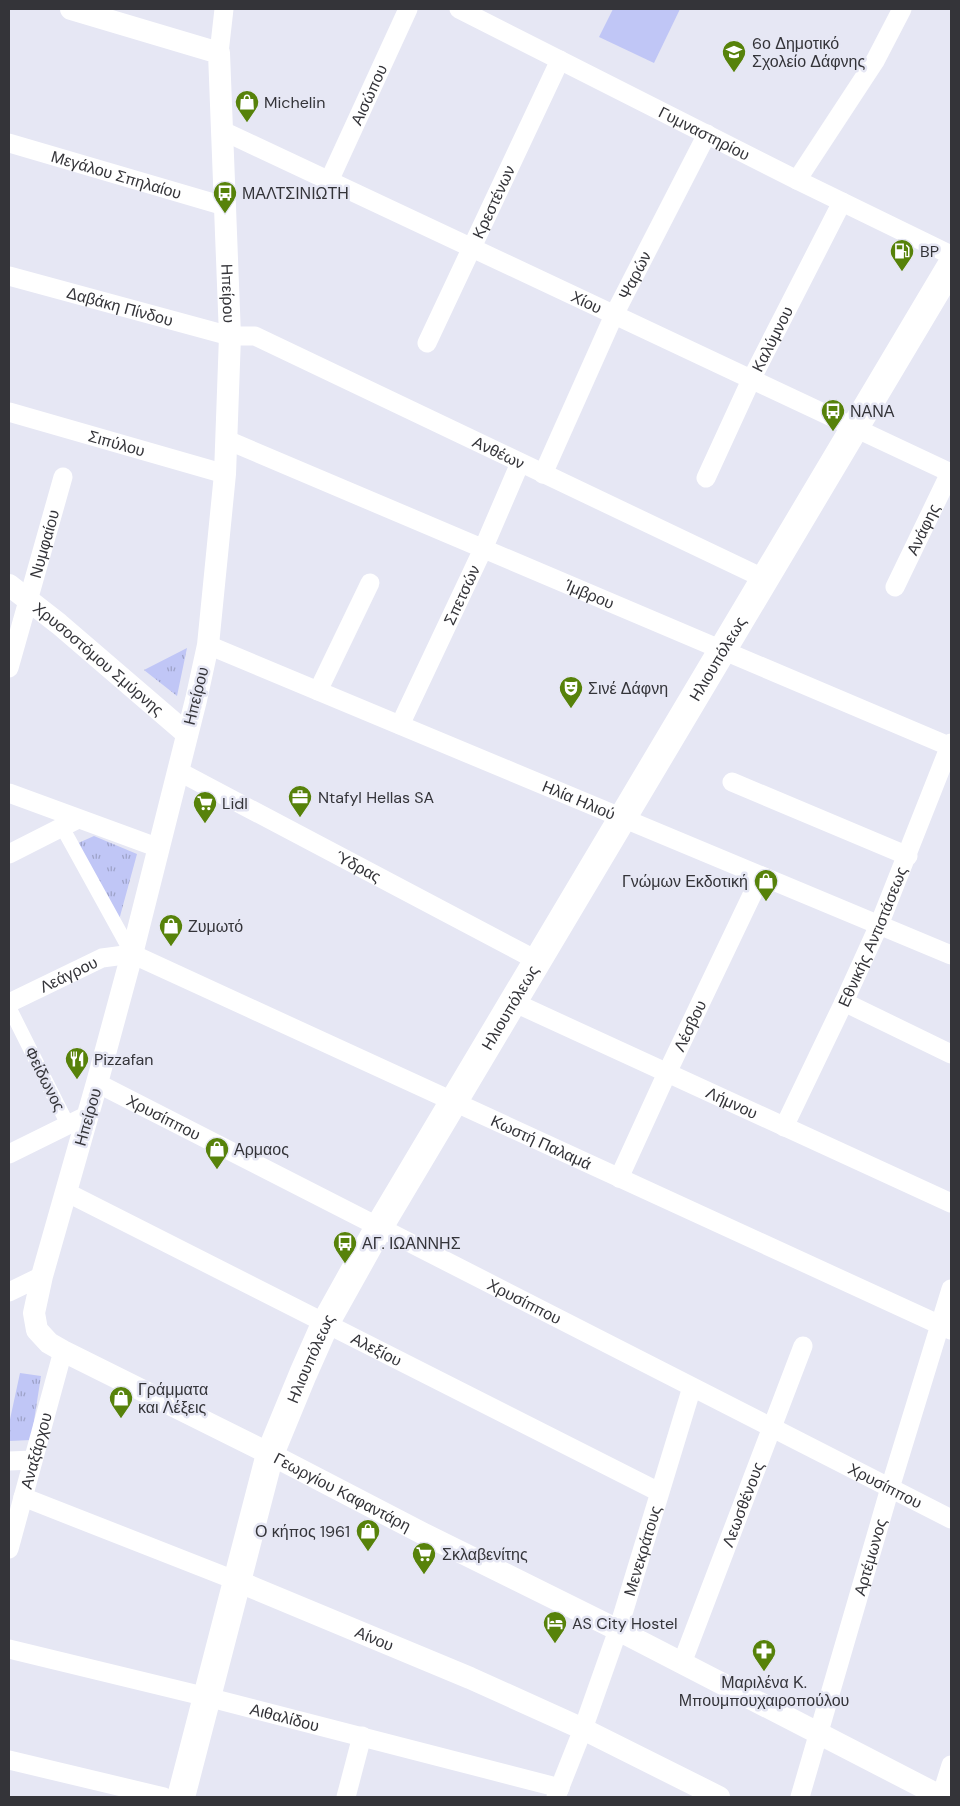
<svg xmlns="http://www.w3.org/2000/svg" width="960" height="1806" viewBox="0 0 960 1806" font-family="'DM Sans',sans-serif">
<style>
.grass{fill:url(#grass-tufts)}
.pitch{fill:#c0c6f6}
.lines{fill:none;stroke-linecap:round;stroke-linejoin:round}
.pedestrian{stroke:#fff;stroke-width:14}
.minor{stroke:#fff;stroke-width:19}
.tertiary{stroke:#fff;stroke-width:22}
.primary{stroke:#fff;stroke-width:28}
.labels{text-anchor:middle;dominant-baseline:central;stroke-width:5;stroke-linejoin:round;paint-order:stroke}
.poi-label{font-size:16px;fill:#343439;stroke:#e6e7f4;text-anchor:start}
.street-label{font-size:16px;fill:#343439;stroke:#e6e7f4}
</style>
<defs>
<pattern id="grass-tufts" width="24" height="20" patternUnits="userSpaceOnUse" patternTransform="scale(1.25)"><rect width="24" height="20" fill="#c0c6f6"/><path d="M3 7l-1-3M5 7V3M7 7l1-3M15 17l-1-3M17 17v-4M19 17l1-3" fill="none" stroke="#9da2c8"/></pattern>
</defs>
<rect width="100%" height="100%" fill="#e6e7f4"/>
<path class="grass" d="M187,648L177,696L144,670Z
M94,836L137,854L119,920L76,844Z
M20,1373L41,1376L31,1440L9,1441V1424Z"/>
<path class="pitch" d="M613,9H680L654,63L599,37Z"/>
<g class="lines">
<path class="pedestrian" d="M62,827L132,954
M9,1007L68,1125"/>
<g class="minor">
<path id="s1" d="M459,9L797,180L951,255"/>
<path d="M219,53L224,9"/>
<path id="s2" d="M221,130L951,473"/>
<path id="s3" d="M9,143L224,206"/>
<path d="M797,180L875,61L902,9"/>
<path id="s4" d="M329,181L408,9"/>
<path id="s5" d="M9,276L230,336H255L765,579"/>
<path id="s6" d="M427,343L560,60"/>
<path id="s7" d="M9,412L225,474"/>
<path id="s8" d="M227,440L951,747"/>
<path id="s9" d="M543,474L614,315L707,134"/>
<path id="s10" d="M706,478L751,380L842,202"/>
<path id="s11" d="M895,587L950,473"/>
<path id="s12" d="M208,645L951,955"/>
<path id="s13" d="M9,668L63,477"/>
<path d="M318,691L370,583"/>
<path id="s14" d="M400,725L483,549L520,463"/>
<path id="s15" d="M178,771L538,961"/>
<path d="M732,782L908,856"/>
<path d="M9,793L159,848"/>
<path d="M9,854L78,819"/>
<path id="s16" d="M513,1002L951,1203"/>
<path d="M844,1002L951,1054"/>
<path id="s17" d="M9,1003L102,958L132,954L951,1330"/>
<path id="s18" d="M97,1083L951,1519"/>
<path id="s19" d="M784,1127L844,1002L879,925L951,743"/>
<path d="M9,1154L88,1115"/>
<path id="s20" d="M619,1178L667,1073L761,876"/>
<path id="s21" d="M66,1192L659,1492"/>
<path d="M9,1292L42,1276"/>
<path d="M9,1461L33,1460"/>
<path d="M23,1497L237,1581"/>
<path id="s22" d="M9,1549L63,1351"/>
<path id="s23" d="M9,1649L207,1697L560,1788"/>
<path id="s24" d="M682,1663L803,1346"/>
<path d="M9,1760L164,1797"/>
<path d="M346,1797L362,1736"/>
<path id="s25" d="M556,1797L583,1729L618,1630L692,1387"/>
<path id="s26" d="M800,1797L890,1488L951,1289"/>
<path d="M941,1797L951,1765"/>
</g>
<g class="tertiary">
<path id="s27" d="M71,9L219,53L230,336L225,474L208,645L196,700L132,954L97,1083L42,1276L34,1313L37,1330L49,1343L63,1351L270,1454L422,1533L618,1630L942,1797"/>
<path id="s28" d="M9,585L59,624L187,734"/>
<path id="s29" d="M237,1581L470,1678L583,1729L719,1797"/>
</g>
<path class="primary" id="s30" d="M181,1797L270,1454L303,1374L326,1322L379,1227L951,266"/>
</g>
<defs>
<g id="school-pin" transform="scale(1.25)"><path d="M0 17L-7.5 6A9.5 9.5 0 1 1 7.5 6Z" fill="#57820a" stroke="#e6e7f4"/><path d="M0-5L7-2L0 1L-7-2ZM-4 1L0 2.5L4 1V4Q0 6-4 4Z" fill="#fff"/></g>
<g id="shop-pin" transform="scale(1.25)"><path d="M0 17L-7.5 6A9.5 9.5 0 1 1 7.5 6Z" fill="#57820a" stroke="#e6e7f4"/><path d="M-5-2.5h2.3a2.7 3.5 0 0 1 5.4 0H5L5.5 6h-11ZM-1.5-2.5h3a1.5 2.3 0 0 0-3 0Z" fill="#fff"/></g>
<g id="bus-pin" transform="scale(1.25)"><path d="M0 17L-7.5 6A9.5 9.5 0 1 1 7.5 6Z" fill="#57820a" stroke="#e6e7f4"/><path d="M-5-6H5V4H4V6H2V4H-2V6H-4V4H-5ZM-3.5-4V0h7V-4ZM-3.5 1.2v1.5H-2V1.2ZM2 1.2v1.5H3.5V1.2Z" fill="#fff"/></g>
<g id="fuel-pin" transform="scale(1.25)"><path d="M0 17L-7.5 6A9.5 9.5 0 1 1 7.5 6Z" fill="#57820a" stroke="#e6e7f4"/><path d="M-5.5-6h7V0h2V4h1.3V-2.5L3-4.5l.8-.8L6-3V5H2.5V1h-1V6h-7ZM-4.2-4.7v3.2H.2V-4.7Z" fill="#fff"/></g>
<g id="theatre-pin" transform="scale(1.25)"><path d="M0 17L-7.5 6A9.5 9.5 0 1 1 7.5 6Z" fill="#57820a" stroke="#e6e7f4"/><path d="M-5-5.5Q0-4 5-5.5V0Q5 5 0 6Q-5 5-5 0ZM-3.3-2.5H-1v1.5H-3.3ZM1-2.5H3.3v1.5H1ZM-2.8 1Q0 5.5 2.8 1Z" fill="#fff"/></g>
<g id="office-pin" transform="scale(1.25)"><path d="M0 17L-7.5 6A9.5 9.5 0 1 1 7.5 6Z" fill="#57820a" stroke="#e6e7f4"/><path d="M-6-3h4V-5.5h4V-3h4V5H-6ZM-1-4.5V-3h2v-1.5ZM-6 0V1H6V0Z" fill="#fff"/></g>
<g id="supermarket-pin" transform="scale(1.25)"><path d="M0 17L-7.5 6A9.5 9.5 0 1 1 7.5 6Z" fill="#57820a" stroke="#e6e7f4"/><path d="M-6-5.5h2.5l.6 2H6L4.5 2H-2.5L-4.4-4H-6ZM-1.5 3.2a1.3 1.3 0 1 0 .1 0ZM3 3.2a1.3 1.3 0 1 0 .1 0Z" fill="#fff"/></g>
<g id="restaurant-pin" transform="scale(1.25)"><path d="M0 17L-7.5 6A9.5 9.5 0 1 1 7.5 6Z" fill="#57820a" stroke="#e6e7f4"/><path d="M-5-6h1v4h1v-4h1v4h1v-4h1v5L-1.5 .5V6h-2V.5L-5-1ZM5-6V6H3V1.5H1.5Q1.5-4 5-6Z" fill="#fff"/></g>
<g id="hotel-pin" transform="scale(1.25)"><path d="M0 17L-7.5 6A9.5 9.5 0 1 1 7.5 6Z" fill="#57820a" stroke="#e6e7f4"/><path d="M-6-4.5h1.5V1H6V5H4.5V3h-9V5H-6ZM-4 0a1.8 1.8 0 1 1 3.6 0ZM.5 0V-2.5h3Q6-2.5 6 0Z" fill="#fff"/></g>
<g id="pharmacy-pin" transform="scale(1.25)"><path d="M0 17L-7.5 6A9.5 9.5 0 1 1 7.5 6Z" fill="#57820a" stroke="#e6e7f4"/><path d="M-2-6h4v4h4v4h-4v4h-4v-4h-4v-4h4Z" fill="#fff"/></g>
</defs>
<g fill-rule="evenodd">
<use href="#school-pin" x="734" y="52"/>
<use href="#shop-pin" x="247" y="102"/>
<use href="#bus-pin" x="225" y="193"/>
<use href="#fuel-pin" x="902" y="251"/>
<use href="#bus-pin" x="833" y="411"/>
<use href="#theatre-pin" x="571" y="688"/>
<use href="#office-pin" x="300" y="797"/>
<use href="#supermarket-pin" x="205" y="803"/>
<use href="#shop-pin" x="766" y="881"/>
<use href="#shop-pin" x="171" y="926"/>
<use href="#restaurant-pin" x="77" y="1059"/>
<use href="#shop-pin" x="217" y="1149"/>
<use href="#bus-pin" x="345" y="1243"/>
<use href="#shop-pin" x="121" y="1398"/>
<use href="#shop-pin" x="368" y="1531"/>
<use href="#supermarket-pin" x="424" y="1554"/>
<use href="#hotel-pin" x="555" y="1623"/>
<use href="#pharmacy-pin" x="764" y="1651"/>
</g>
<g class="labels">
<g class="poi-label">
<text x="752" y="43">6ο Δημοτικό<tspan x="752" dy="18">Σχολείο Δάφνης</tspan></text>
<text x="264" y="102">Michelin</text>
<text x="242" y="193">ΜΑΛΤΣΙΝΙΩΤΗ</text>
<text x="920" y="251">BP</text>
<text x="850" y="411">ΝΑΝΑ</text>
<text x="588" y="688">Σινέ Δάφνη</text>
<text x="318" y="797">Ntafyl Hellas SA</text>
<text x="222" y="803">Lidl</text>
<text x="748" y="881" text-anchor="end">Γνώμων Εκδοτική</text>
<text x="188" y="926">Ζυμωτό</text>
<text x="94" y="1059">Pizzafan</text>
<text x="234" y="1149">Αρμαος</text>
<text x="362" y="1243">ΑΓ. ΙΩΑΝΝΗΣ</text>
<text x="138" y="1389">Γράμματα<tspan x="138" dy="18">και Λέξεις</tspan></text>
<text x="350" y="1531" text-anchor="end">Ο κήπος 1961</text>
<text x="442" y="1554">Σκλαβενίτης</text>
<text x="572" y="1623">AS City Hostel</text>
<text x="764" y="1682" text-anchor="middle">Μαριλένα Κ.<tspan x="764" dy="18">Μπουμπουχαιροπούλου</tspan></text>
</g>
<g class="street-label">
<text stroke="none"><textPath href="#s4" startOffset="95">Αισώπου</textPath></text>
<text stroke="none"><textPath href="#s1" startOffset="275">Γυμναστηρίου</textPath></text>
<text stroke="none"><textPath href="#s3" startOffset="112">Μεγάλου Σπηλαίου</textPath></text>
<text stroke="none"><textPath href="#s6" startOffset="156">Κρεστένων</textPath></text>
<text stroke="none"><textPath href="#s9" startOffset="219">Ψαρών</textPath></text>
<text stroke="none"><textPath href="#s27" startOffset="395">Ηπείρου</textPath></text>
<text stroke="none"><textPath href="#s2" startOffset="404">Χίου</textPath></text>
<text stroke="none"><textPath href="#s5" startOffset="115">Δαβάκη Πίνδου</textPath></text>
<text stroke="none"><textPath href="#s10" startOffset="154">Καλύμνου</textPath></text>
<text stroke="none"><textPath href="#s7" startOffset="112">Σιπύλου</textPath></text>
<text stroke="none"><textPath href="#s5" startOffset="524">Ανθέων</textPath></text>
<text stroke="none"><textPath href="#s11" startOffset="64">Ανάφης</textPath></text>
<text stroke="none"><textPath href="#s13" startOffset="129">Νυμφαίου</textPath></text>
<text stroke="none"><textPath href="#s8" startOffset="394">Ίμβρου</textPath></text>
<text stroke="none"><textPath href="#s14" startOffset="144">Σπετσών</textPath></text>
<text stroke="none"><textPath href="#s28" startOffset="116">Χρυσοστόμου Σμύρνης</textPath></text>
<text stroke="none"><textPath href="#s30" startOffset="1268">Ηλιουπόλεως</textPath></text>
<text transform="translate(196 696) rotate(-76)">Ηπείρου</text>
<text stroke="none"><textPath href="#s12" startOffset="402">Ηλία Ηλιού</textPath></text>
<text stroke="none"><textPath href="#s15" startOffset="204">Ύδρας</textPath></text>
<text stroke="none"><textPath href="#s19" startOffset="210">Εθνικής Αντιστάσεως</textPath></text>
<text stroke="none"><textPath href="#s17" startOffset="66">Λεάγρου</textPath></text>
<text stroke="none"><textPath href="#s30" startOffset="862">Ηλιουπόλεως</textPath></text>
<text stroke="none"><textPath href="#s20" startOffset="168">Λέσβου</textPath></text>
<text transform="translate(45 1079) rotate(63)">Φείδωνος</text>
<text stroke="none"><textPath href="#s16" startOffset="241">Λήμνου</textPath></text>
<text transform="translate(88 1117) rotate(-74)">Ηπείρου</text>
<text stroke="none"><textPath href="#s18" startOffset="75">Χρυσίππου</textPath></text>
<text stroke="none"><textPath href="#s17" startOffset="584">Κωστή Παλαμά</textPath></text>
<text stroke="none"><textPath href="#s18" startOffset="480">Χρυσίππου</textPath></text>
<text stroke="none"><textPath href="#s21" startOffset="348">Αλεξίου</textPath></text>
<text stroke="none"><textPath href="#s30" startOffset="458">Ηλιουπόλεως</textPath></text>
<text stroke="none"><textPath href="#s22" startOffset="102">Αναξάρχου</textPath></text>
<text stroke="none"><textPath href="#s18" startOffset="885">Χρυσίππου</textPath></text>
<text stroke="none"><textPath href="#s27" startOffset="1802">Γεωργίου Καφαντάρη</textPath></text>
<text stroke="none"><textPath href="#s24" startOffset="170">Λεωσθένους</textPath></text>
<text stroke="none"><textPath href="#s25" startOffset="261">Μενεκράτους</textPath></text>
<text stroke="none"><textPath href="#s26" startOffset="250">Αρτέμωνος</textPath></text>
<text stroke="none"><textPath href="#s29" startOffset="149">Αίνου</textPath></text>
<text stroke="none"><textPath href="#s23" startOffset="284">Αιθαλίδου</textPath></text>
</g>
</g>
<rect width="960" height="1806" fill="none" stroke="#343439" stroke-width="20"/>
</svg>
